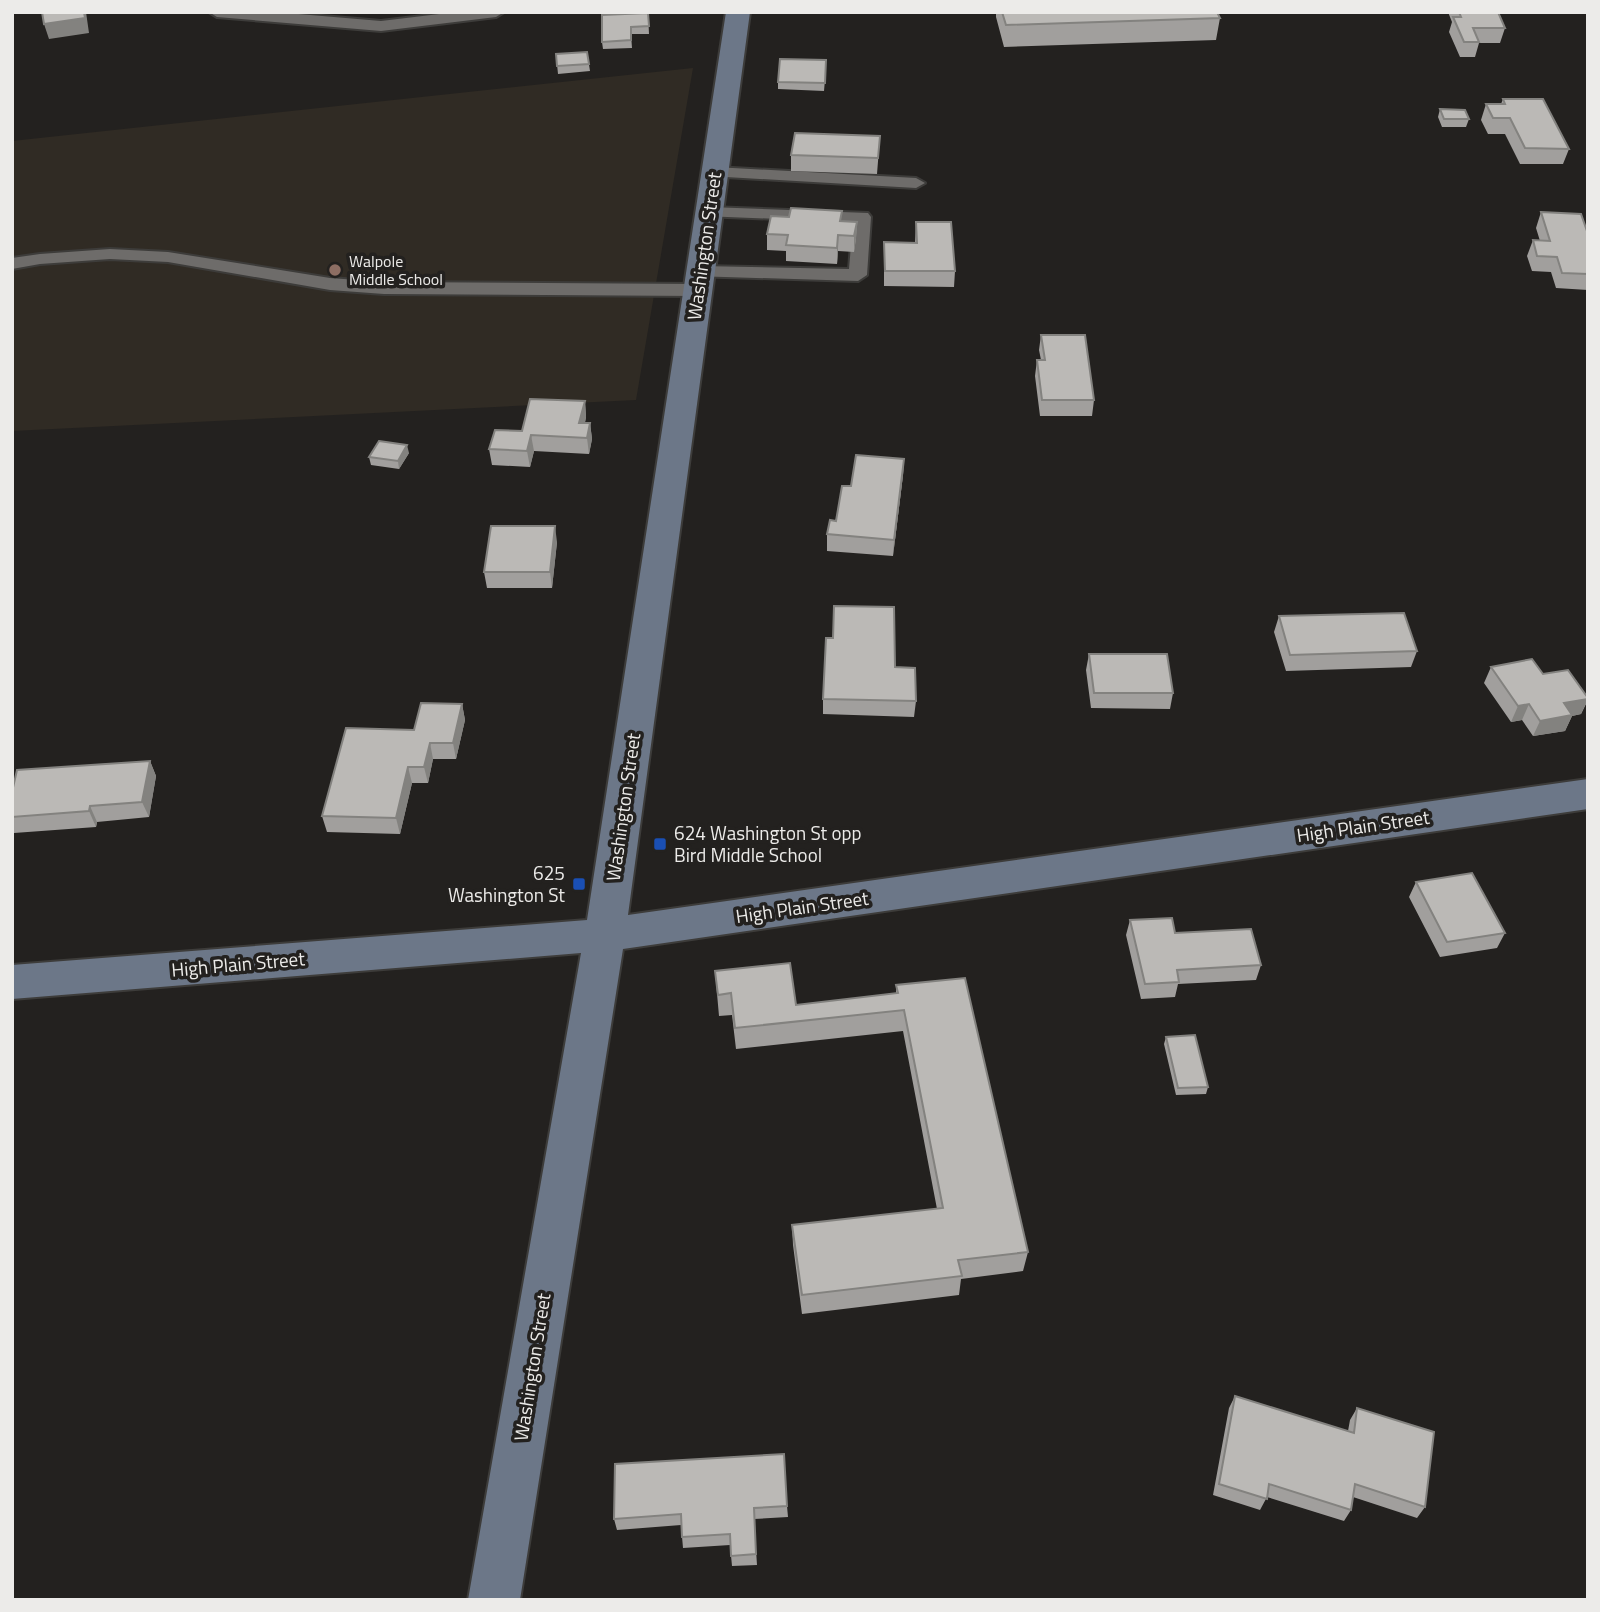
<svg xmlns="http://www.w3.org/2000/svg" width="1600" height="1612" viewBox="0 0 1600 1612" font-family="'Titillium Web',sans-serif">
  <rect width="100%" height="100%" fill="#23211f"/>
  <path fill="#302b24" d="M693,68L636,400L12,431V141Z"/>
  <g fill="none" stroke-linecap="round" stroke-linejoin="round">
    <g stroke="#3d3c3a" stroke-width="4">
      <path id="service" d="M209,12H275L381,21L456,12H504L496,17L381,31L217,17Z
        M715,167L916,178L925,183L916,188L709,176L706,172Z
        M709,207L868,213L871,217L867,275L858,281L693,276L691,272L693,268L700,266L849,269L853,222L703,216L700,212L703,208Z
        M110,249L168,252L330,278L384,282L697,284L706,290L697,296L384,294L330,290L168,262L110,259L40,264L12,269V258L40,254Z"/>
    </g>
    <g stroke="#3d3c3a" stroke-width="4">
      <path id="secondary" d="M726,12H750L628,915L1588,779V809L623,949L520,1600H468L581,953L12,999V965L587,920Z"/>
    </g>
    <use href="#service" fill="#6e6c6a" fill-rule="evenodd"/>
    <use href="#secondary" fill="#6c7788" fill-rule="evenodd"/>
  </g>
  <path fill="#a19f9d" d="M996,12H1217L1220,18L1216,40L1004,47L996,17Z
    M1448,12H1498L1505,28L1500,43H1479L1475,57H1460L1449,32L1452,22Z
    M648,13L649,34H631L632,48L603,49L602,42Z
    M587,52L590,71L558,74L556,54Z
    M826,68L824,91L778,89V82Z
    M1503,99L1569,149L1563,164H1520L1505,134H1488L1481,120L1486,104H1501Z
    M1440,109L1469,119L1466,127H1442L1438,117Z
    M880,136L877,174L791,171V155Z
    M1541,212L1588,234V290L1556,288L1551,272L1532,271L1527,256L1533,240L1540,241L1536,228Z
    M842,221L857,222L856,238L854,252L838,251L837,264L786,261V251L767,250V234Z
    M916,222L955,271L954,287L884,286V242L915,243Z
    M1041,335L1094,400L1092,416H1040L1035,376L1037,360H1041L1039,350Z
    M585,401L586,417L585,423H590L592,439L589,454L534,451L530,467L492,465L489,449L522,431Z
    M409,453L399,469L371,465L369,457Z
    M904,459L903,475L893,556L827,551V534L836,521L851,486Z
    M557,542L552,588H487L484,572Z
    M1279,616L1417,651L1411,667L1286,671L1274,632Z
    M833,638L895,667L916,701L914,717L823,714V699Z
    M1089,654L1173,693L1170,709L1091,708L1086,670Z
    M1491,667L1543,674L1588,698V700L1581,714L1572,716L1565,731L1533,736L1522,720L1511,722L1484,683Z
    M462,704L465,720L456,759H433L428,783H412L400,834L327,832L322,816L414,730Z
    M150,761L156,776L149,817L97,822L96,827L14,833L12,829V792Z
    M1416,882L1505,933L1497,948L1440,957L1409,897Z
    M1130,920L1175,933L1261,965L1256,980L1178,984L1175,997L1141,999L1126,935Z
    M715,971L796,1005L896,993V985L1028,1252L1023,1271L961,1279L959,1295L802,1314L793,1245L792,1225L937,1209L903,1031L736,1049L732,1015L719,1016Z
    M1166,1037L1208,1087L1206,1094L1176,1095L1164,1044Z
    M1235,1396L1348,1431L1350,1420L1357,1408L1425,1507L1417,1518L1353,1497L1351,1510L1344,1521L1267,1497L1260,1510L1213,1495L1229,1408Z
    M615,1464L787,1506L788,1517L754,1519L757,1565L732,1566L730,1545L683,1548L681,1525L617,1530L614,1519Z"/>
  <path fill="#83827f" d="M84,12H86L89,33L49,39L44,24Z
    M857,222L856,238L854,252V236Z
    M838,235V251L837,264V248Z
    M585,401L586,417L581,439L579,423Z
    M590,423L592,439L589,454L587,438Z
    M531,435L534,451L530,467L527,451Z
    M407,445L409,453L399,469L398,461Z
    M904,459L903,475L893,556L894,540Z
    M555,526L557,542L552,588L550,572Z
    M1588,699L1581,714L1572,716L1565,731L1533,736L1540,721L1564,703Z
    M462,704L465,720L456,759L453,743Z
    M1529,704L1522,720L1511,722L1518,706Z
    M430,743L433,759L428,783L424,767Z
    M150,761L156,776L149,817L142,802Z
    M408,767L412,783L400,834L396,818Z
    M90,806L97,822L96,827L89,811Z"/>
  <path fill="#bbb9b6" stroke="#83827f" stroke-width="2" d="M42,12H84L85,18L44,24Z
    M1002,12H1217L1220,18L1006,25Z
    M1459,12H1498L1505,28H1473L1479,42H1464L1453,17H1461Z
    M648,13L649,26L631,27V40L602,42V15Z
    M587,52L589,64L557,66L556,54Z
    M780,59L826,60L825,83L778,82Z
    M1503,99H1543L1569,149L1525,148L1510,118H1493L1486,104H1505Z
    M1440,109L1465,110L1469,119H1444Z
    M795,133L880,136L878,158L791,155Z
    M791,208L842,211L840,221L857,222L854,236L838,235L837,248L786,245L788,235L767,234L771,216L789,217Z
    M1541,212L1581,214L1588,234V274L1562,273L1557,257L1537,256L1533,240L1550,241Z
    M916,222H951L955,271H885L884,242L917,243Z
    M1041,335H1085L1094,400H1042L1037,360H1045Z
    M530,399L585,401L579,423H590L587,438L531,435L527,451L489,449L495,430L522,431Z
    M379,441L407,445L398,461L369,457Z
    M856,455L904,459L894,540L827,534L830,520L836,521L842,486H851Z
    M491,526H555L550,572H484Z
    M834,606L894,607L895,667L915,668L916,701L823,699L826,638H833Z
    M1404,613L1417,651L1290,655L1279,616Z
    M1089,654H1167L1173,693H1094Z
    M1532,659L1543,674L1568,670L1588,698V699L1564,703L1572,715L1540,721L1529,704L1518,706L1491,667Z
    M421,703L462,704L453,743H430L424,767H408L396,818L322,816L346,728L414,730Z
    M150,761L142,802L90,806L89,811L12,817V792L17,770Z
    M1472,873L1505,933L1447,942L1416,882Z
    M1172,918L1175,933L1251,929L1261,965L1177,970L1179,982L1145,984L1130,920Z
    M790,963L796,1005L898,993L896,985L965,978L1028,1252L958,1260L962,1276L802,1295L792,1225L943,1208L904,1010L735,1028L731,993L718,995L715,971Z
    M1195,1035L1208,1087L1178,1088L1166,1037Z
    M1235,1396L1354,1433L1357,1408L1434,1432L1425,1507L1355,1484L1351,1510L1269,1484L1267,1499L1219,1484Z
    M784,1454L787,1506L754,1508L756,1554L731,1556L730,1534L682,1537L681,1514L614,1519L615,1464Z"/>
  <circle fill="#8d6e63" stroke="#23211f" stroke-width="2.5" cx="335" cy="270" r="7"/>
  <g fill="#1a4fb4" stroke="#23211f" stroke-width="2.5">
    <rect x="653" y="837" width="14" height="14" rx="3.5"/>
    <rect x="572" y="877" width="14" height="14" rx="3.5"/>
  </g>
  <g text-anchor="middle" stroke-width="7" stroke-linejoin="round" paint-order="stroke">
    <g font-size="16" fill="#ecebe9" stroke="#23211f" text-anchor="start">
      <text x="349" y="267">Walpole<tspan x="349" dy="18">Middle School</tspan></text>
    </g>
    <g font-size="19" fill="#ecebe9" stroke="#23211f">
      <text transform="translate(704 246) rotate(-82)" y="7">Washington Street</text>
      <text transform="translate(623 807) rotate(-82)" y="7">Washington Street</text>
      <text transform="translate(1363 826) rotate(-8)" y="7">High Plain Street</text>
      <text transform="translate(802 907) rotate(-8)" y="7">High Plain Street</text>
      <text transform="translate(238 964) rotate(-5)" y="7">High Plain Street</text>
      <text transform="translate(532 1367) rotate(-81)" y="7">Washington Street</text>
    </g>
    <g font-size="19" fill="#ecebe9" stroke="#23211f" text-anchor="start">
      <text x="674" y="840">624 Washington St opp<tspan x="674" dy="22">Bird Middle School</tspan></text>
      <text x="565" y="880" text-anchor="end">625<tspan x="565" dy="22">Washington St</tspan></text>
    </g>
  </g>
  <rect width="1600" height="1612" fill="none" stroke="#ecebe9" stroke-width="28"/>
</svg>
